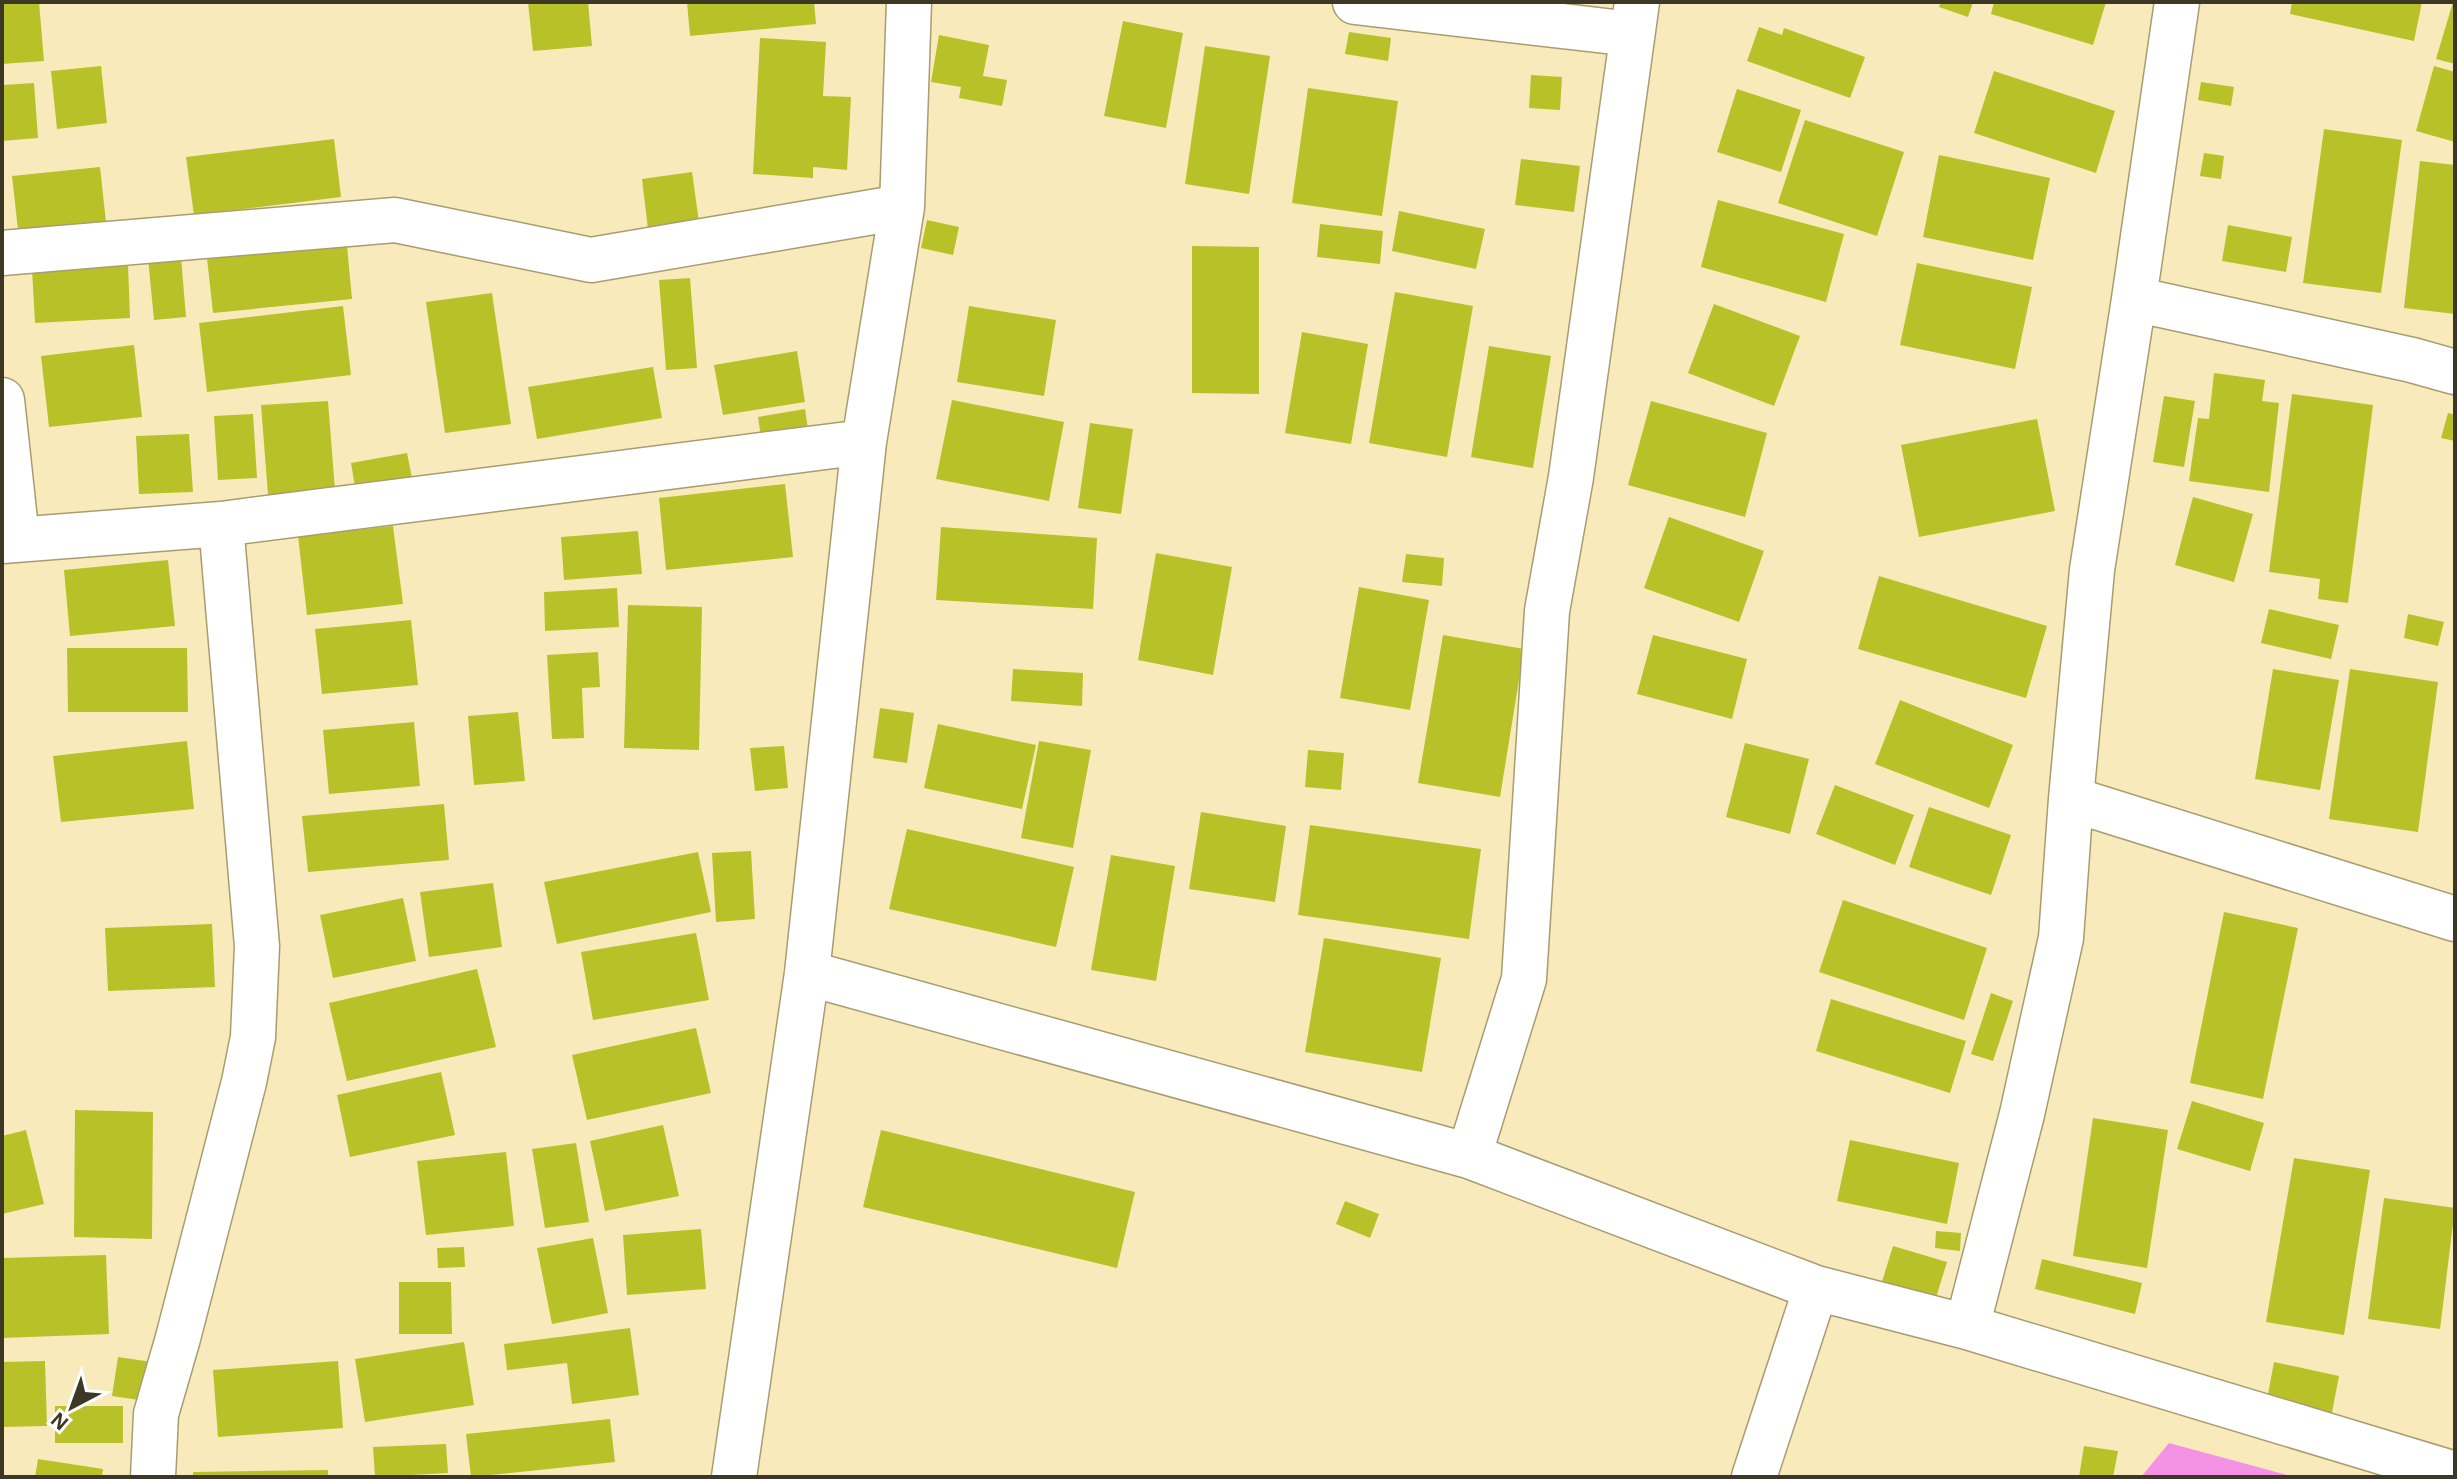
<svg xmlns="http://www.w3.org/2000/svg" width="2457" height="1479" viewBox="0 0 2457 1479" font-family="'Alegreya Sans',sans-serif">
  <rect width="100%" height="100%" fill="#f9eabc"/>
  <path fill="#f493e6" d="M2169,1443L2294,1477H2141Z"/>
  <path fill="#b9c129" d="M2,2H39L44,61L2,64Z
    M528,2H588L592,46L533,51Z
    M687,2H814L816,24L690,36Z
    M1941,2H1973L1968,17L1939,7Z
    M1994,2H2106L2093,45L1991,14Z
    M2292,2H2422L2414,41L2290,14Z
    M2453,2H2455V64L2436,59Z
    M1123,21L1183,33L1166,128L1104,116Z
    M1759,27L1782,35L1784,28L1865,57L1850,98L1747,61Z
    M1349,32L1391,38L1388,61L1345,54Z
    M939,35L989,45L983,76L1007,80L1002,106L959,98L961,87L931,82Z
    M760,38L826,42L823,96L851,97L847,170L813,167V178L753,174Z
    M1205,46L1270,56L1249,194L1185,184Z
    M101,66L107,123L57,129L51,71Z
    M2434,66L2455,72V142L2416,131Z
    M1994,71L2115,111L2096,173L1974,133Z
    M1531,75L1562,77L1560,110L1529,108Z
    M2201,82L2234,87L2231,106L2198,100Z
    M34,83L38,138L2,141V85Z
    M1308,88L1398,101L1382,216L1292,203Z
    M1737,89L1801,110L1781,172L1717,152Z
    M1805,120L1904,152L1877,236L1778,203Z
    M2324,129L2402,140L2381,293L2303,283Z
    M334,139L341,197L194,215L186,157Z
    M2204,153L2224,156L2221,179L2200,176Z
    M1939,155L2050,178L2033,260L1923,237Z
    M1521,159L1580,166L1574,212L1515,205Z
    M2420,161L2455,165V314L2404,308Z
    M100,167L107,231L19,239L12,176Z
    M692,172L699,222L648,229L642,179Z
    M1718,200L1844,234L1826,302L1701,267Z
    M1399,211L1485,229L1476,269L1392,251Z
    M927,220L959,227L953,255L921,248Z
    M1320,224L1383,231L1380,264L1317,257Z
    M2228,225L2292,237L2286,272L2222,261Z
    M346,235L352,299L213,313L206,249Z
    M180,245L186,317L154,320L147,248Z
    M1192,246L1259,247V394L1192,393Z
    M1917,263L2032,287L2015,369L1900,345Z
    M128,264L130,318L35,323L32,269Z
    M690,278L697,368L666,370L659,280Z
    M1395,292L1473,306L1447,457L1369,443Z
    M492,293L511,424L445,433L426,302Z
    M1714,304L1800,336L1774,406L1688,373Z
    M343,306L351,375L207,392L199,323Z
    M969,306L1056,320L1044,396L957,382Z
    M1302,332L1368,344L1351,444L1285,433Z
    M134,345L142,417L49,427L41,356Z
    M1489,346L1551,356L1533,468L1471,457Z
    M797,351L805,402L723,415L714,365Z
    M653,367L662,418L537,439L528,387Z
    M2214,373L2265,380L2262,401L2279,403L2269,492L2189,481L2198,418L2209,419Z
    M2292,394L2373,405L2348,603L2318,599L2320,579L2269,572Z
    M2164,396L2195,401L2184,467L2153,462Z
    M952,400L1064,422L1049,501L936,479Z
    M328,401L335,490L268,495L261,405Z
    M1651,401L1767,433L1745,517L1628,485Z
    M805,409L808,429L761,437L758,417Z
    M2448,413L2455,415V441L2441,438Z
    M253,414L257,478L218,480L214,416Z
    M2037,419L2055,511L1919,537L1901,445Z
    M1090,423L1133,429L1121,514L1078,508Z
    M189,434L193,492L139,494L136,436Z
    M407,453L412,478L355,487L351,463Z
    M785,484L793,557L666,570L659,498Z
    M2193,497L2253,514L2234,582L2175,565Z
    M1669,517L1764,551L1739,622L1644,588Z
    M393,526L403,604L307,615L298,536Z
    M941,527L1097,538L1093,609L936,600Z
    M638,531L642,574L564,580L561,537Z
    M1156,553L1232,567L1213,675L1138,660Z
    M1406,554L1444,558L1442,586L1402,582Z
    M168,560L175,626L70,636L64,570Z
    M1879,576L2047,626L2026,698L1858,649Z
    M1359,587L1429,600L1410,710L1340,698Z
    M617,588L619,627L545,631L544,592Z
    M628,605L702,607L699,750L624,748Z
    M2269,609L2339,625L2331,659L2261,643Z
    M2408,614L2444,622L2438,646L2404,638Z
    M411,620L418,685L322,694L315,629Z
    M1443,635L1524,649L1500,797L1418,783Z
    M1653,635L1747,659L1732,719L1637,694Z
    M67,648H187L188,712H68Z
    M598,652L600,687L582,688L584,738L552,739L547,655Z
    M1013,669L1083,673L1082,706L1011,701Z
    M2273,669L2339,680L2320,790L2255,779Z
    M2350,669L2438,682L2418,832L2329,819Z
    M1900,700L2013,745L1989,808L1875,764Z
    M880,708L914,713L907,763L873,758Z
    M518,712L525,781L474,785L468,716Z
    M414,722L420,786L329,794L323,730Z
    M938,724L1036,745L1022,809L924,788Z
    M187,741L194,809L61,822L53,756Z
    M1039,741L1091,750L1073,848L1021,838Z
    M1745,743L1809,759L1790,834L1726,817Z
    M784,746L788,788L755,791L750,748Z
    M1308,750L1344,753L1341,790L1305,787Z
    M1835,785L1914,815L1895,865L1816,834Z
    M444,804L449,860L308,872L302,816Z
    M1929,807L2011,835L1991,895L1909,867Z
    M1201,812L1286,826L1275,902L1189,889Z
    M1310,825L1481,849L1469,939L1298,915Z
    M907,829L1074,867L1056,947L889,909Z
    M751,851L755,919L716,922L712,853Z
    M698,852L711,912L557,944L544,882Z
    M1111,855L1175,866L1156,981L1091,970Z
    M493,883L502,947L429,957L420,892Z
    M403,898L416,961L333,978L320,915Z
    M1843,900L1987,948L1964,1020L1819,972Z
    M2224,912L2298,928L2263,1099L2190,1083Z
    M212,924L215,987L108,991L105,928Z
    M696,933L709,1000L593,1020L581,952Z
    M1324,938L1441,958L1422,1072L1305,1052Z
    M477,969L496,1047L347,1081L329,1003Z
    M1991,993L2013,1001L1993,1061L1971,1054Z
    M1831,999L1966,1041L1950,1093L1816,1051Z
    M696,1028L711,1093L587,1120L572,1055Z
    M441,1072L455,1135L350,1157L337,1095Z
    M2192,1101L2264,1123L2250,1171L2177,1149Z
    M75,1110L153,1112L152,1239L74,1237Z
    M2093,1118L2168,1130L2147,1268L2073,1256Z
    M663,1125L679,1196L605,1211L590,1141Z
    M26,1130L44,1204L2,1214V1136Z
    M881,1130L1135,1192L1117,1268L863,1207Z
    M1850,1140L1959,1163L1947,1224L1837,1201Z
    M576,1143L589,1222L545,1228L532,1149Z
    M506,1152L514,1226L426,1235L417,1161Z
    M2294,1158L2370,1170L2344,1335L2266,1322Z
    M2384,1198L2455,1208L2440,1329L2368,1319Z
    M1345,1201L1379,1214L1370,1238L1336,1224Z
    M701,1229L706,1289L627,1295L623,1235Z
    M1936,1231L1961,1233L1960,1251L1935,1248Z
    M593,1238L608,1313L552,1324L537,1248Z
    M1893,1246L1947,1262L1935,1301L1881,1285Z
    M464,1247L465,1267L438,1268L437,1248Z
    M106,1255L109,1334L2,1338V1258Z
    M2042,1259L2142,1283L2135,1314L2035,1289Z
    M399,1282H451L452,1334H399Z
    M630,1328L639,1395L572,1404L567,1363L507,1370L504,1344Z
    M464,1342L474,1405L365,1422L355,1359Z
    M118,1357L152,1362L146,1401L112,1396Z
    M45,1361L47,1426L2,1427V1362Z
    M338,1361L343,1428L218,1437L213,1370Z
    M2274,1362L2339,1376L2330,1423L2265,1410Z
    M55,1406H123V1443H55Z
    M610,1419L615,1462L471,1477L466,1434Z
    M446,1444L448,1473L375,1477L373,1447Z
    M2084,1446L2118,1451L2113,1477H2079Z
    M38,1459L103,1469L102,1477H35Z
    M328,1470V1477H193V1472Z"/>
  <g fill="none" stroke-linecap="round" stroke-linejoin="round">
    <g stroke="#a99c70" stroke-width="47">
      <path id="minor" d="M1355,2L1632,34
        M2,253L395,220L591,260L902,207
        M2134,299L2412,360L2455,372
        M2,400L17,539
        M2,541L221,524L864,442
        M2071,799L2455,919
        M807,973L1469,1156L1816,1288L1967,1327L2455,1474
        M1469,1156L1524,979L1547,611L1571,477L1637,2
        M1967,1327L2022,1114L2061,938L2071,799L2092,570L2134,299L2177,2
        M153,1477L156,1414L178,1338L244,1082L253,1037L257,946L221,524
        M734,1477L807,973L864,442L902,207L909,2
        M1754,1477L1816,1288"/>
    </g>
    <use href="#minor" stroke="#fff" stroke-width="44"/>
  </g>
  <rect width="2457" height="1479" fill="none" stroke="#3d3825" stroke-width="8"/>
  <g transform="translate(72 1407) rotate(221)" stroke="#ffffff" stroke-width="6" paint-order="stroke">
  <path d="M0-6L14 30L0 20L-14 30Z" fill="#3d3825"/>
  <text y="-12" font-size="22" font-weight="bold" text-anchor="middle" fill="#3d3825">N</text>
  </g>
</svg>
